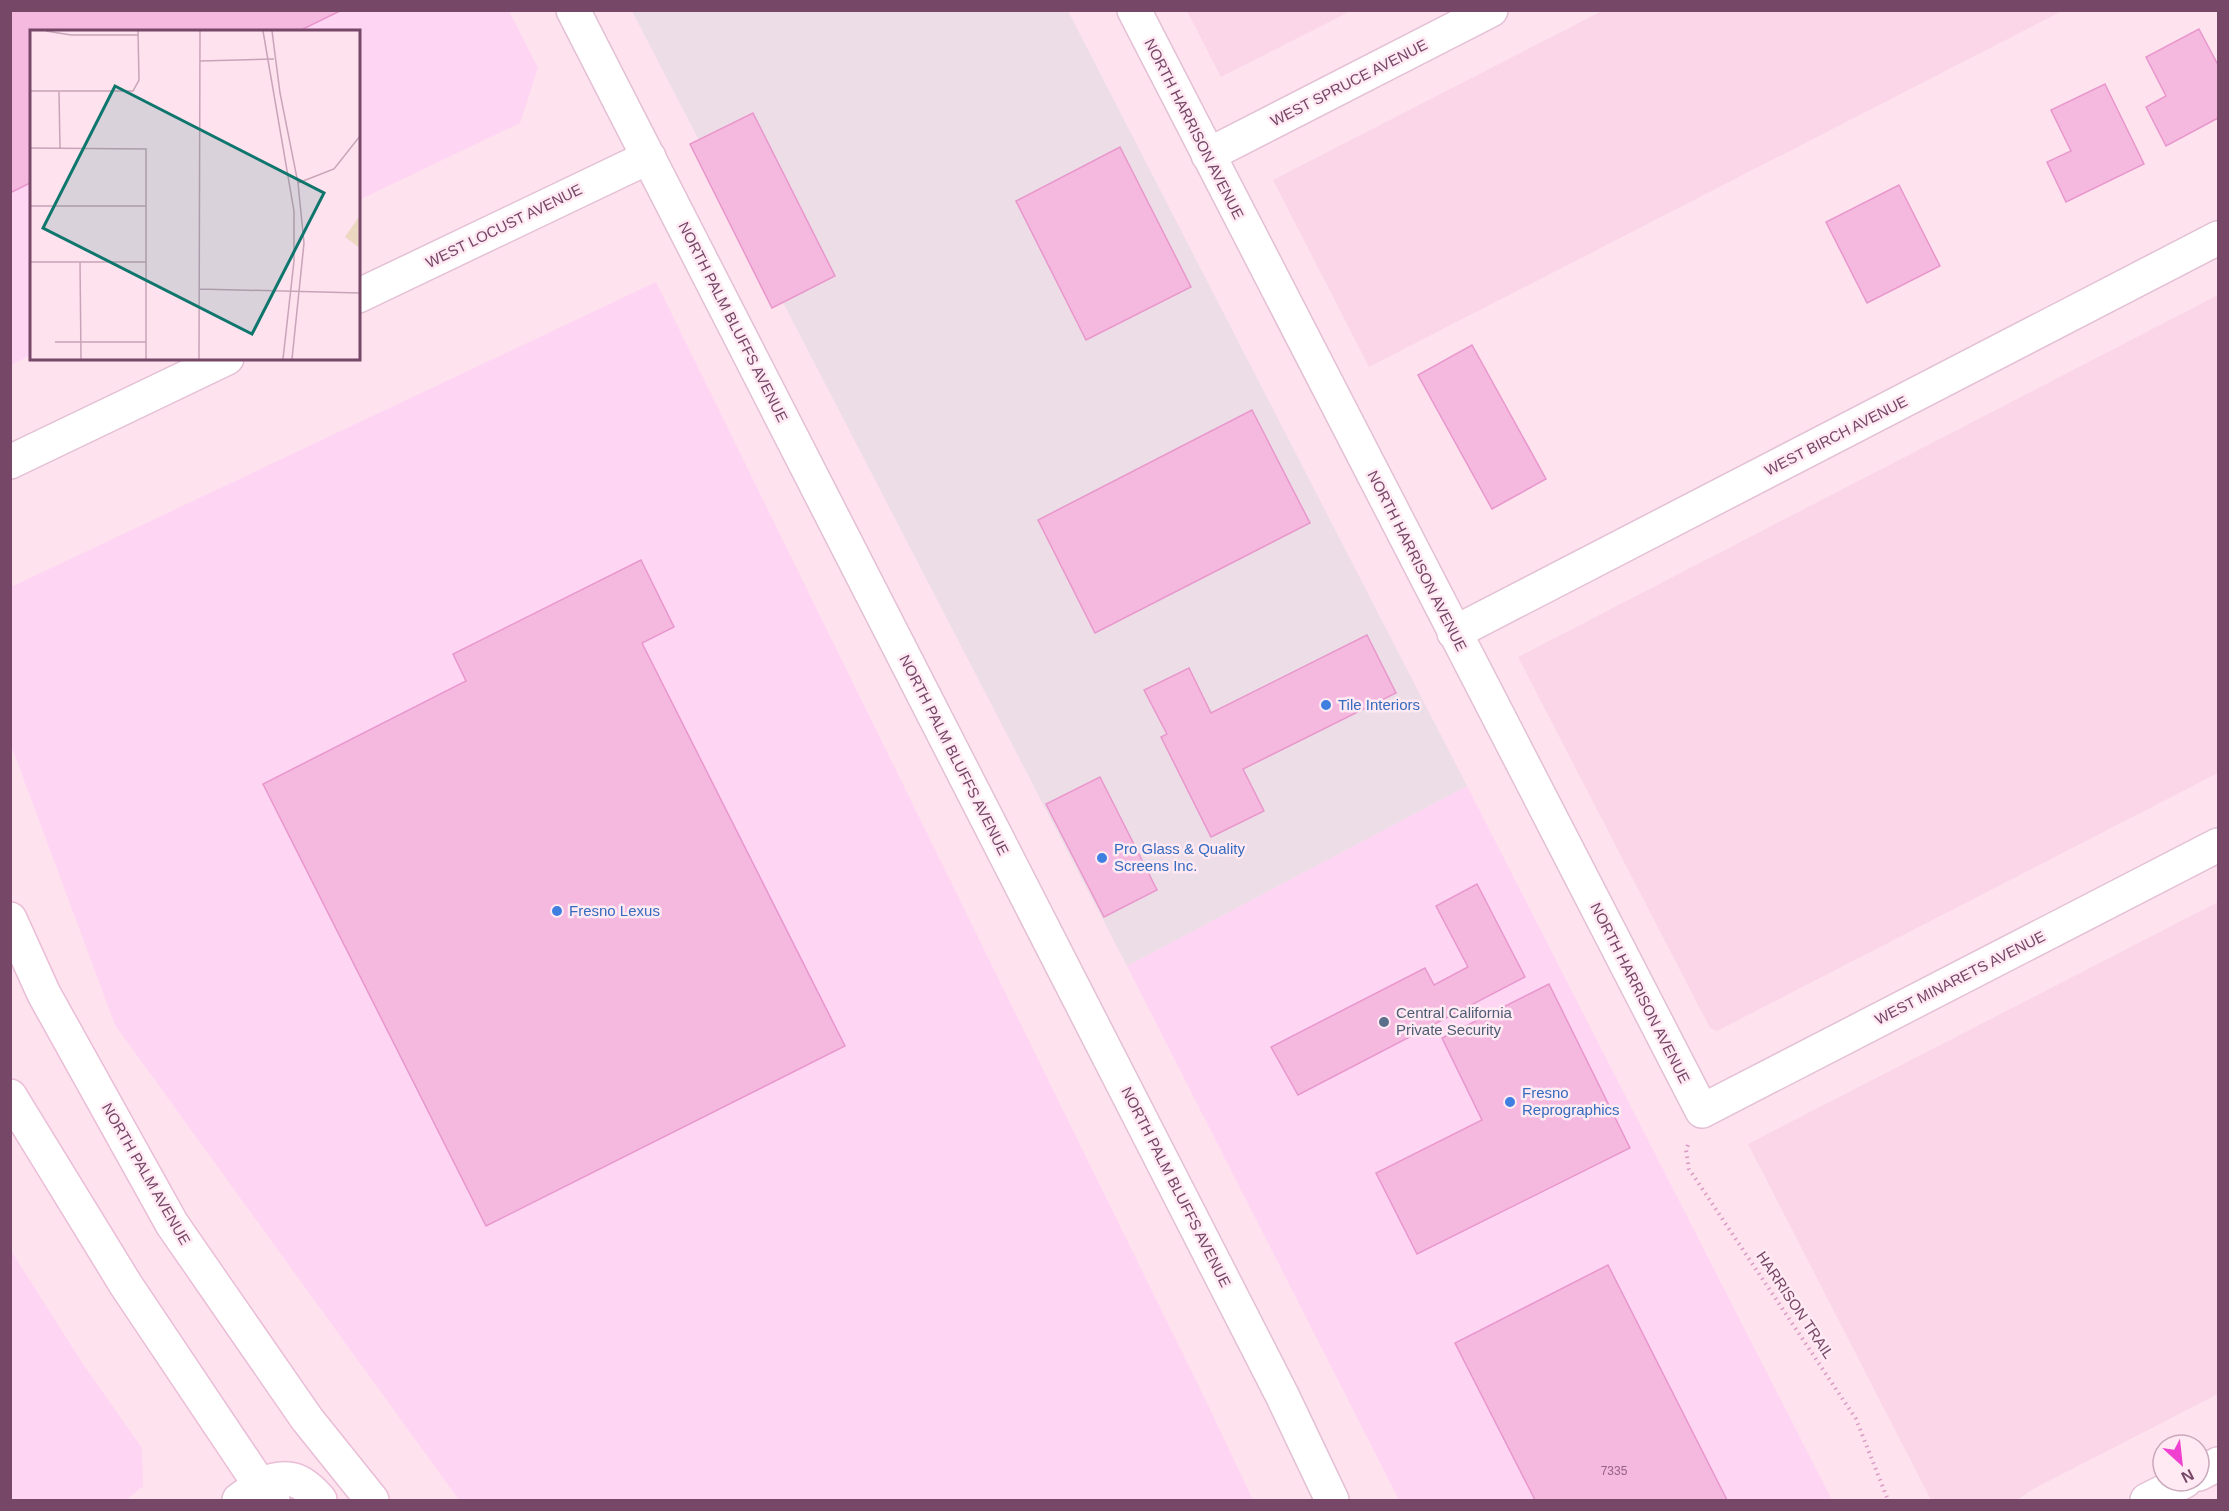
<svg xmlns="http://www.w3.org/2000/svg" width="2229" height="1511" viewBox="0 0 2229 1511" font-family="Helvetica,sans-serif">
  <rect width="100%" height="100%" fill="#fee2ee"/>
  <path fill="#fbd6e8" d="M1187,11H1351L1221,77Z
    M1602,11V10L2062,11L1369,367L1273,180Z
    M2218,295V773L1717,1031L1710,1028L1518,657Z
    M2218,902V1394L2033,1489L2017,1500H1931L1748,1144Z"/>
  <path fill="#ffd5f4" d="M11,11H509L538,68L520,123L359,200L358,32H32L31,355L11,365Z
    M656,282L1209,1407L1253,1500H459L115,1025L11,745V587Z
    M1467,786L1832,1500H1399L1127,966Z
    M10,1249L83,1364L142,1448L143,1486L126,1500H11Z"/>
  <path fill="#ecdde6" d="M632,11H1068L1467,786L1127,966Z"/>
  <path fill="#f5b8df" stroke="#e897cd" stroke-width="1.5" d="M10,10H342L297,32H32V182L10,193Z
    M2199,29L2218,65V118L2166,146L2146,107L2166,96L2146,57Z
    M2105,84L2144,164L2066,202L2047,162L2071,151L2051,110Z
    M753,113L835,276L772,308L690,144Z
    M1120,147L1191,287L1086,340L1016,201Z
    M1899,185L1940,266L1867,303L1826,222Z
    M1472,345L1546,479L1492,509L1418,375Z
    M1252,410L1310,523L1095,633L1038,520Z
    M641,560L674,627L642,643L845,1046L486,1226L263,784L466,681L453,654Z
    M1367,635L1396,693L1243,769L1264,811L1211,837L1161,737L1167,734L1144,690L1189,668L1211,713Z
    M1100,777L1157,890L1104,917L1046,804Z
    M1477,884L1525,977L1298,1095L1271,1047L1425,968L1434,985L1468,967L1436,906Z
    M1549,984L1630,1148L1417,1254L1376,1173L1482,1120L1442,1038Z
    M1608,1265L1727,1500H1535L1455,1343Z"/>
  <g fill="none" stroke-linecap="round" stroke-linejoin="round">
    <g stroke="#e4c0d5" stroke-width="36">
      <path id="street" d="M573,10L1282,1395L1332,1500
        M1134,10L1702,1111L2218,845
        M1208,155L1491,10
        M358,296L649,157
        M10,462L227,358
        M1454,633L2218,238
        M2199,1474L2218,1464
        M239,1500L260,1485
        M2147,1500L2185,1481"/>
    </g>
    <g stroke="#eabdd7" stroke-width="36">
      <path id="secondary" d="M10,919L44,994L172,1224L307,1419L372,1500
        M10,1096L126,1285L260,1485L273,1500
        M260,1485C287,1473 301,1478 320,1500"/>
    </g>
    <path stroke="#d99bc4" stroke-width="4" stroke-dasharray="1.5 4.5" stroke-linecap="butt" d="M1688,1145L1686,1150L1689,1169L1856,1419L1888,1500"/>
    <use href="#street" stroke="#fff" stroke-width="33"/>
    <use href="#secondary" stroke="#fff" stroke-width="33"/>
  </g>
  <g fill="#3f7fe0" stroke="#ffe9f3" stroke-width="2">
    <circle cx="1326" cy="705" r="6"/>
    <circle cx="1102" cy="858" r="6"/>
    <circle cx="557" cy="911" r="6"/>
    <circle cx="1510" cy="1102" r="6"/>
  </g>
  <circle fill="#5c6f8a" stroke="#ffe9f3" stroke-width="2" cx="1384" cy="1022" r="6"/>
  <g text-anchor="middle" stroke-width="5" stroke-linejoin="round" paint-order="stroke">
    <g font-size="12" fill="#966386">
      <text x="1614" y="1475">7335</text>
    </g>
    <g font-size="15" fill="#774768" stroke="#ffe9f3">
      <text transform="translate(1349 83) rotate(-27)" y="5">WEST SPRUCE AVENUE</text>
      <text transform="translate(1194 129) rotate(63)" y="5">NORTH HARRISON AVENUE</text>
      <text transform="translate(504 226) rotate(-26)" y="5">WEST LOCUST AVENUE</text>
      <text transform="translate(733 322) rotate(63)" y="5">NORTH PALM BLUFFS AVENUE</text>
      <text transform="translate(1836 436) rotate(-27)" y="5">WEST BIRCH AVENUE</text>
      <text transform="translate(1417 561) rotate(63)" y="5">NORTH HARRISON AVENUE</text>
      <text transform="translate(954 755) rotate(63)" y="5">NORTH PALM BLUFFS AVENUE</text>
      <text transform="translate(1960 978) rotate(-27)" y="5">WEST MINARETS AVENUE</text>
      <text transform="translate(1640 993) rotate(63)" y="5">NORTH HARRISON AVENUE</text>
      <text transform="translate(146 1174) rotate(60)" y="5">NORTH PALM AVENUE</text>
      <text transform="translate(1176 1187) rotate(63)" y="5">NORTH PALM BLUFFS AVENUE</text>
      <text transform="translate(1795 1305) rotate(56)" y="5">HARRISON TRAIL</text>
    </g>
    <g font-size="15" fill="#366cbe" stroke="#ffe9f3" text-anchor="start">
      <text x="1338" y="710">Tile Interiors</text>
      <text x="1114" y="854">Pro Glass &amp; Quality<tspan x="1114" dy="17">Screens Inc.</tspan></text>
      <text x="569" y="916">Fresno Lexus</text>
      <text x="1522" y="1098">Fresno<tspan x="1522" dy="17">Reprographics</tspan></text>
    </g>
    <g font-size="15" fill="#4e5e75" stroke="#ffe9f3" text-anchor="start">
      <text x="1396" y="1018">Central California<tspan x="1396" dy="17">Private Security</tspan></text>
    </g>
  </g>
  <g transform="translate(30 30)">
    <rect width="330" height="330" fill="#fee2ee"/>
    <path d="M330,185V218L315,207Z" fill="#ecd8c0"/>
    <path fill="none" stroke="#c8a4b8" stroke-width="1.5" d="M16,1L41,5H108M233,1L264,181V231L253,329M242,1L250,63L268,153L274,213L262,329M170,31L244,29M0,61H103L109,50L108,1M29,62L30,119M0,118L116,119V329M268,153L304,139L330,106M0,176H116M0,232H116M50,232L51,329M169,259L330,263M25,312H116M169,329L170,1"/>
    <path fill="#0f766e" fill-opacity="0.15" stroke="#0f766e" stroke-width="3" d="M85,56L294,163L222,304L13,198Z"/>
    <rect width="330" height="330" fill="none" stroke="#774768" stroke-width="3"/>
  </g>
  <rect width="2229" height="1511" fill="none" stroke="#774768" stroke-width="24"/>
  <g transform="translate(2181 1463) rotate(153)"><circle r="28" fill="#ffe9f3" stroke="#c9a8bb" stroke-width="1.5"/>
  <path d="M0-4.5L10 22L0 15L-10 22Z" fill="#ef40d0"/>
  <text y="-9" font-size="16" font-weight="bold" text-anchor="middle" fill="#774768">N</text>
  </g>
</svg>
